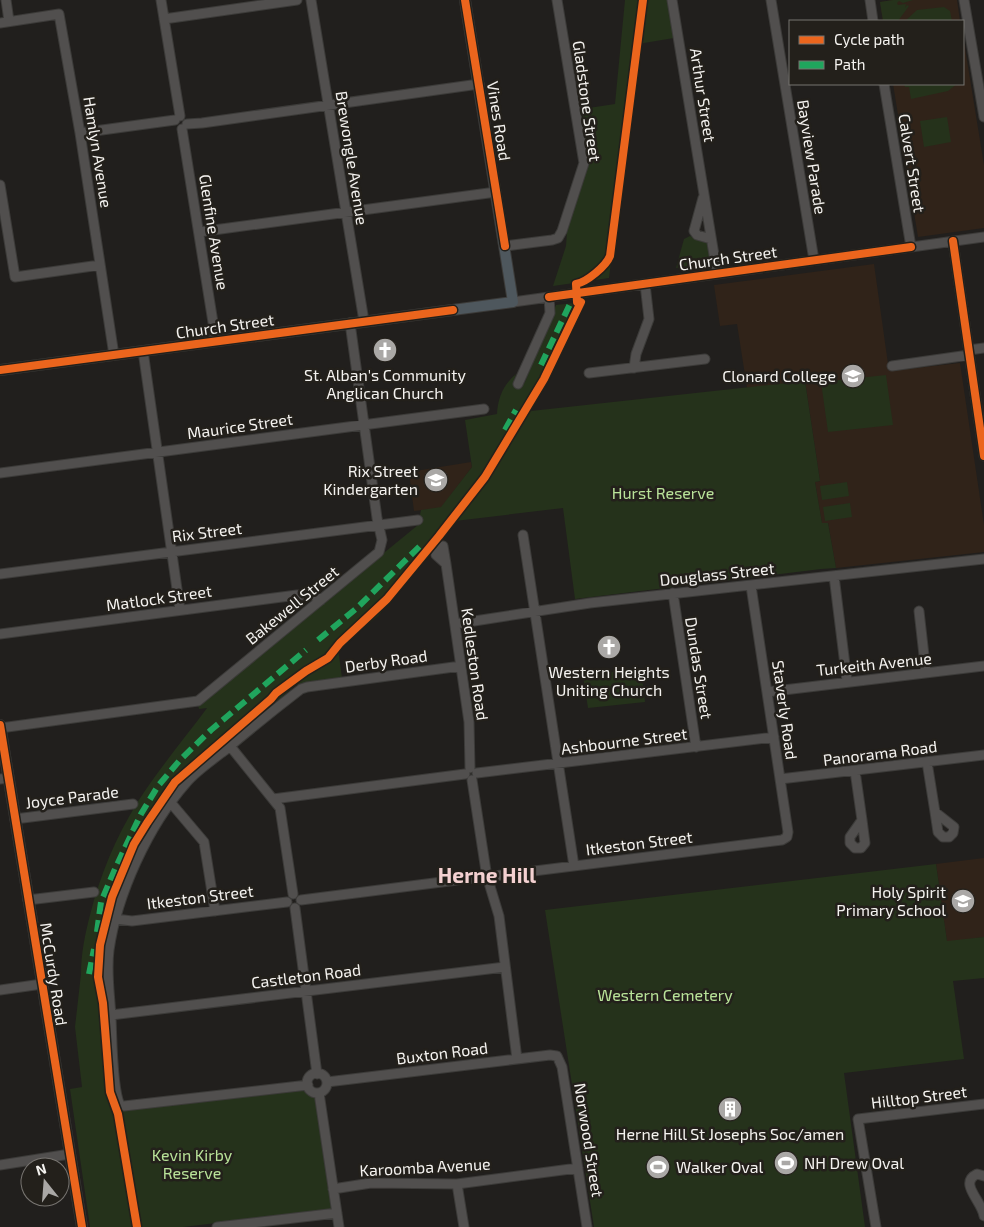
<svg xmlns="http://www.w3.org/2000/svg" width="984" height="1227" viewBox="0 0 984 1227" font-family="'Exo 2',sans-serif">
  <rect width="100%" height="100%" fill="#211f1d"/>
  <path fill="#302319" d="M893,0H957L960,21H883L880,2Z
    M963,36L984,165V228L918,237L893,84H963Z
    M874,264L889,371L960,363L984,525V552L836,568L828,523L822,524L815,482L820,481L805,381L747,388L737,324L720,326L714,285Z
    M471,462L472,467L441,508L414,511L409,472Z
    M984,858V937L947,942L936,864Z"/>
  <path fill="#25321b" d="M625,0H668L674,38L638,44L609,278L553,286L566,246L567,232L587,159L582,109L615,104Z
    M893,0H913L903,3L899,1L897,3L898,5L906,4L905,8L907,5L909,6L898,21H883L880,2Z
    M944,7L950,11L952,21H905L917,10Z
    M904,84H957L948,91L911,99L909,87H905Z
    M947,117L951,142L924,147L920,121Z
    M690,236L704,241L708,244L711,264L676,268L684,239Z
    M583,302L559,357L531,411L805,381L820,481L815,482L822,523H828L836,568L821,569L575,599L563,508L455,521L378,616L338,648L342,678L296,685L184,779L155,822L105,949L103,973L110,1073L115,1103L120,1110L305,1089L316,1097L333,1209L183,1227H90L70,1089L82,1087L75,1027L81,974C81,954 85,934 90,915C100,875 116,837 137,803C158,770 184,739 207,708L199,709L198,705L418,525L421,510L441,507L472,467L465,420L497,414C498,398 503,385 516,374L514,381V385L521,387L525,382L556,305Z
    M886,375L893,425L828,432L821,382Z
    M847,482L849,496L822,500L820,486Z
    M850,503L852,517L825,521L823,507Z
    M641,668L645,702L588,708L583,676Z
    M936,864L947,941L984,937V978L953,981L964,1059L844,1073L865,1227H594L545,910Z"/>
  <g fill="none" stroke-linecap="round" stroke-linejoin="round">
    <g stroke="#3c3b39" stroke-width="11">
      <path id="minor" d="M6,0L9,21
        M161,0L180,116
        M311,0L364,321
        M672,0L717,273
        M771,0L814,260
        M870,0L873,21
        M964,0L984,117
        M164,19L297,0
        M0,23L59,14L80,133L114,355
        M884,84L911,247
        M187,124L202,123L479,84
        M182,129L216,341
        M80,133L175,120
        M0,185L15,277L100,265
        M703,198L694,231L697,235L711,239
        M199,232L496,192
        M953,241L984,456
        M505,246L552,240L558,238L562,231L584,163L557,0
        M513,302L984,237
        M969,350L984,348
        M143,351L180,610
        M892,366L969,355
        M634,368L636,354L649,319L645,284
        M589,373L705,359
        M518,384L550,313L549,297
        M0,473L484,409
        M523,535L574,866
        M446,564L443,546L436,555L446,564L469,722L470,768
        M0,574L418,520
        M834,576L847,681
        M673,593L696,747
        M919,611L926,673
        M455,624L590,603L984,559
        M0,634L297,595H312L321,600
        M767,692L984,666
        M0,728L198,701L379,552L382,540L377,518L350,323
        M230,746L280,808L293,894
        M927,762L935,812
        M855,771L862,820
        M477,773L774,737
        M0,779L8,778
        M780,779L984,755
        M472,780L486,871
        M273,799L465,774
        M171,803L204,842L215,911
        M935,812L954,827L953,833L949,837H943L938,832Z
        M15,819L133,804
        M862,820L865,843L861,848H855L850,843V837Z
        M494,876L782,840L787,837L788,832L751,586
        M489,883L499,916L517,1059
        M28,900L94,892
        M301,900L481,877
        M295,908L317,1074
        M116,919L132,921L287,902
        M0,990L42,984
        M111,1015L505,967
        M307 1083a10 10 0 1 1 20 0a10 10 0 1 1-20 0Z
        M327,1082L550,1055L557,1056L562,1067L587,1227
        M308,1085L124,1106L120,1105C112,1090 112,1037 111,1018C110,995 106,973 109,950C117,894 148,826 186,783C196,771 211,761 224,751C249,730 275,709 301,689L307,687L461,666
        M319,1093L339,1227
        M0,1165L70,1154
        M984,1176L977,1174C958,1183 982,1201 984,1216
        M457,1184L464,1227
        M333,1189L371,1183L457,1184L578,1168
        M217,1227L337,1213
        M876,1227L858,1119L984,1104"/>
    </g>
    <g stroke="#3c3b39" stroke-width="12">
      <path id="major" d="M0,370L513,302L465,0
        M0,725L82,1227"/>
    </g>
    <use href="#minor" stroke="#514f4e" stroke-width="9"/>
    <use href="#major" stroke="#4e575d" stroke-width="10"/>
    <path stroke="#20a55d" stroke-width="6" stroke-dasharray="12 6" stroke-linecap="butt" d="M541,365L570,304
      M505,430L516,410
      M318,640L357,608L420,546
      M97,932L101,902L115,869L141,814L158,786L180,760L211,730L306,650
      M89,974L94,949"/>
    <g stroke="#23201b" stroke-width="11">
      <path id="cycleway" d="M465,0L505,246
        M953,241L984,456
        M549,297L911,247
        M0,370L453,310
        M0,725L82,1227
        M137,1227L118,1114L110,1092L103,1003L98,977L100,945L112,897L134,844L147,823L175,782L271,699L276,693L306,671L328,658L340,643L387,599L439,536L485,477L544,379L581,302H577L576,284C587,282 606,266 610,256L643,0"/>
    </g>
    <use href="#cycleway" stroke="#eb651d" stroke-width="8"/>
  </g>
  <defs>
    <g id="church-disc" transform="scale(1.25)"><circle r="9.5" fill="#aaa8a6" stroke="#23201b"/><path d="M-1.2-6h2.4v3.5h3.3v2.4h-3.3V6h-2.4V-.1h-3.3v-2.4h3.3Z" fill="#fff"/></g>
    <g id="school-disc" transform="scale(1.25)"><circle r="9.5" fill="#aaa8a6" stroke="#23201b"/><path d="M0-5L7-2L0 1L-7-2ZM-4 1L0 2.5L4 1V4Q0 6-4 4Z" fill="#fff"/></g>
    <g id="building-disc" transform="scale(1.25)"><circle r="9.5" fill="#aaa8a6" stroke="#23201b"/><path d="M-4-6H4V6H1V3H-1V6H-4ZM-2.5-4.3h1.7v1.8h-1.7ZM.8-4.3h1.7v1.8H.8ZM-2.5-1h1.7V.8h-1.7ZM.8-1h1.7V.8H.8Z" fill="#fff"/></g>
    <g id="stadium-disc" transform="scale(1.25)"><circle r="9.5" fill="#aaa8a6" stroke="#23201b"/><path d="M0-5a6.5 5 0 1 0 0 10a6.5 5 0 1 0 0-10ZM-3.5-1.8h7v3.6h-7Z" fill="#fff"/></g>
  </defs>
  <g fill-rule="evenodd">
    <use href="#church-disc" x="385" y="350"/>
    <use href="#school-disc" x="853" y="376"/>
    <use href="#school-disc" x="436" y="480"/>
    <use href="#church-disc" x="609" y="647"/>
    <use href="#school-disc" x="963" y="901"/>
    <use href="#building-disc" x="730" y="1109"/>
    <use href="#stadium-disc" x="786" y="1163"/>
    <use href="#stadium-disc" x="658" y="1167"/>
  </g>
  <g text-anchor="middle" stroke-width="5" stroke-linejoin="round" paint-order="stroke">
    <g font-size="16" fill="#f4f2ef" stroke="#23201b">
      <text transform="translate(703 95) rotate(81)" y="6">Arthur Street</text>
      <text transform="translate(587 101) rotate(82)" y="6">Gladstone Street</text>
      <text transform="translate(499 121) rotate(81)" y="6">Vines Road</text>
      <text transform="translate(98 152) rotate(81)" y="6">Hamlyn Avenue</text>
      <text transform="translate(812 157) rotate(81)" y="6">Bayview Parade</text>
      <text transform="translate(352 158) rotate(81)" y="6">Brewongle Avenue</text>
      <text transform="translate(912 163) rotate(81)" y="6">Calvert Street</text>
      <text transform="translate(214 232) rotate(81)" y="6">Glenfine Avenue</text>
      <text transform="translate(728 258) rotate(-8)" y="6">Church Street</text>
      <text transform="translate(225 326) rotate(-8)" y="6">Church Street</text>
      <text transform="translate(240 426) rotate(-8)" y="6">Maurice Street</text>
      <text transform="translate(207 532) rotate(-7)" y="6">Rix Street</text>
      <text transform="translate(717 574) rotate(-6)" y="6">Douglass Street</text>
      <text transform="translate(159 598) rotate(-8)" y="6">Matlock Street</text>
      <text transform="translate(292 605) rotate(-39)" y="6">Bakewell Street</text>
      <text transform="translate(386 661) rotate(-8)" y="6">Derby Road</text>
      <text transform="translate(475 664) rotate(82)" y="6">Kedleston Road</text>
      <text transform="translate(874 664) rotate(-6)" y="6">Turkeith Avenue</text>
      <text transform="translate(699 668) rotate(81)" y="6">Dundas Street</text>
      <text transform="translate(785 710) rotate(82)" y="6">Staverly Road</text>
      <text transform="translate(624 741) rotate(-7)" y="6">Ashbourne Street</text>
      <text transform="translate(880 753) rotate(-7)" y="6">Panorama Road</text>
      <text transform="translate(72 797) rotate(-7)" y="6">Joyce Parade</text>
      <text transform="translate(639 843) rotate(-7)" y="6">Itkeston Street</text>
      <text transform="translate(200 897) rotate(-7)" y="6">Itkeston Street</text>
      <text transform="translate(54 974) rotate(81)" y="6">McCurdy Road</text>
      <text transform="translate(306 976) rotate(-7)" y="6">Castleton Road</text>
      <text transform="translate(442 1053) rotate(-7)" y="6">Buxton Road</text>
      <text transform="translate(919 1097) rotate(-7)" y="6">Hilltop Street</text>
      <text transform="translate(589 1140) rotate(81)" y="6">Norwood Street</text>
      <text transform="translate(425 1167) rotate(-3)" y="6">Karoomba Avenue</text>
    </g>
    <g font-size="16" fill="#f4f2ef" stroke="#23201b">
      <text x="385" y="381">St. Alban's Community<tspan x="385" dy="18">Anglican Church</tspan></text>
      <text x="836" y="382" text-anchor="end">Clonard College</text>
      <text x="418" y="477" text-anchor="end">Rix Street<tspan x="418" dy="18">Kindergarten</tspan></text>
      <text x="609" y="678">Western Heights<tspan x="609" dy="18">Uniting Church</tspan></text>
      <text x="946" y="898" text-anchor="end">Holy Spirit<tspan x="946" dy="18">Primary School</tspan></text>
      <text x="730" y="1140">Herne Hill St Josephs Soc/amen</text>
      <text x="804" y="1169" text-anchor="start">NH Drew Oval</text>
      <text x="676" y="1173" text-anchor="start">Walker Oval</text>
    </g>
    <g font-size="16" fill="#b9e399" stroke="#23201b">
      <text x="663" y="499">Hurst Reserve</text>
      <text x="665" y="1001">Western Cemetery</text>
      <text x="192" y="1161">Kevin Kirby<tspan x="192" dy="18">Reserve</tspan></text>
    </g>
    <g font-size="21" font-weight="bold" fill="#f4d1d1" stroke="#23201b">
      <text x="487" y="883">Herne Hill</text>
    </g>
  </g>
  <rect x="789" y="20" width="175" height="65" fill="#23201b" stroke="#777470"/>
  <rect x="799" y="36" width="25" height="8" fill="#eb651d" stroke="#777470"/>
  <text x="834" y="45" font-size="15" fill="#f4f2ef">Cycle path</text>
  <rect x="799" y="61" width="25" height="8" fill="#20a55d" stroke="#777470"/>
  <text x="834" y="70" font-size="15" fill="#f4f2ef">Path</text>
  <g transform="translate(45 1182) rotate(343)"><circle r="24" fill="#23201b" stroke="#777470"/>
  <path d="M0-4L9 19L0 12L-9 19Z" fill="#aaa8a6"/>
  <text y="-8" font-size="14" font-weight="bold" text-anchor="middle" fill="#f4f2ef">N</text>
  </g>
</svg>
